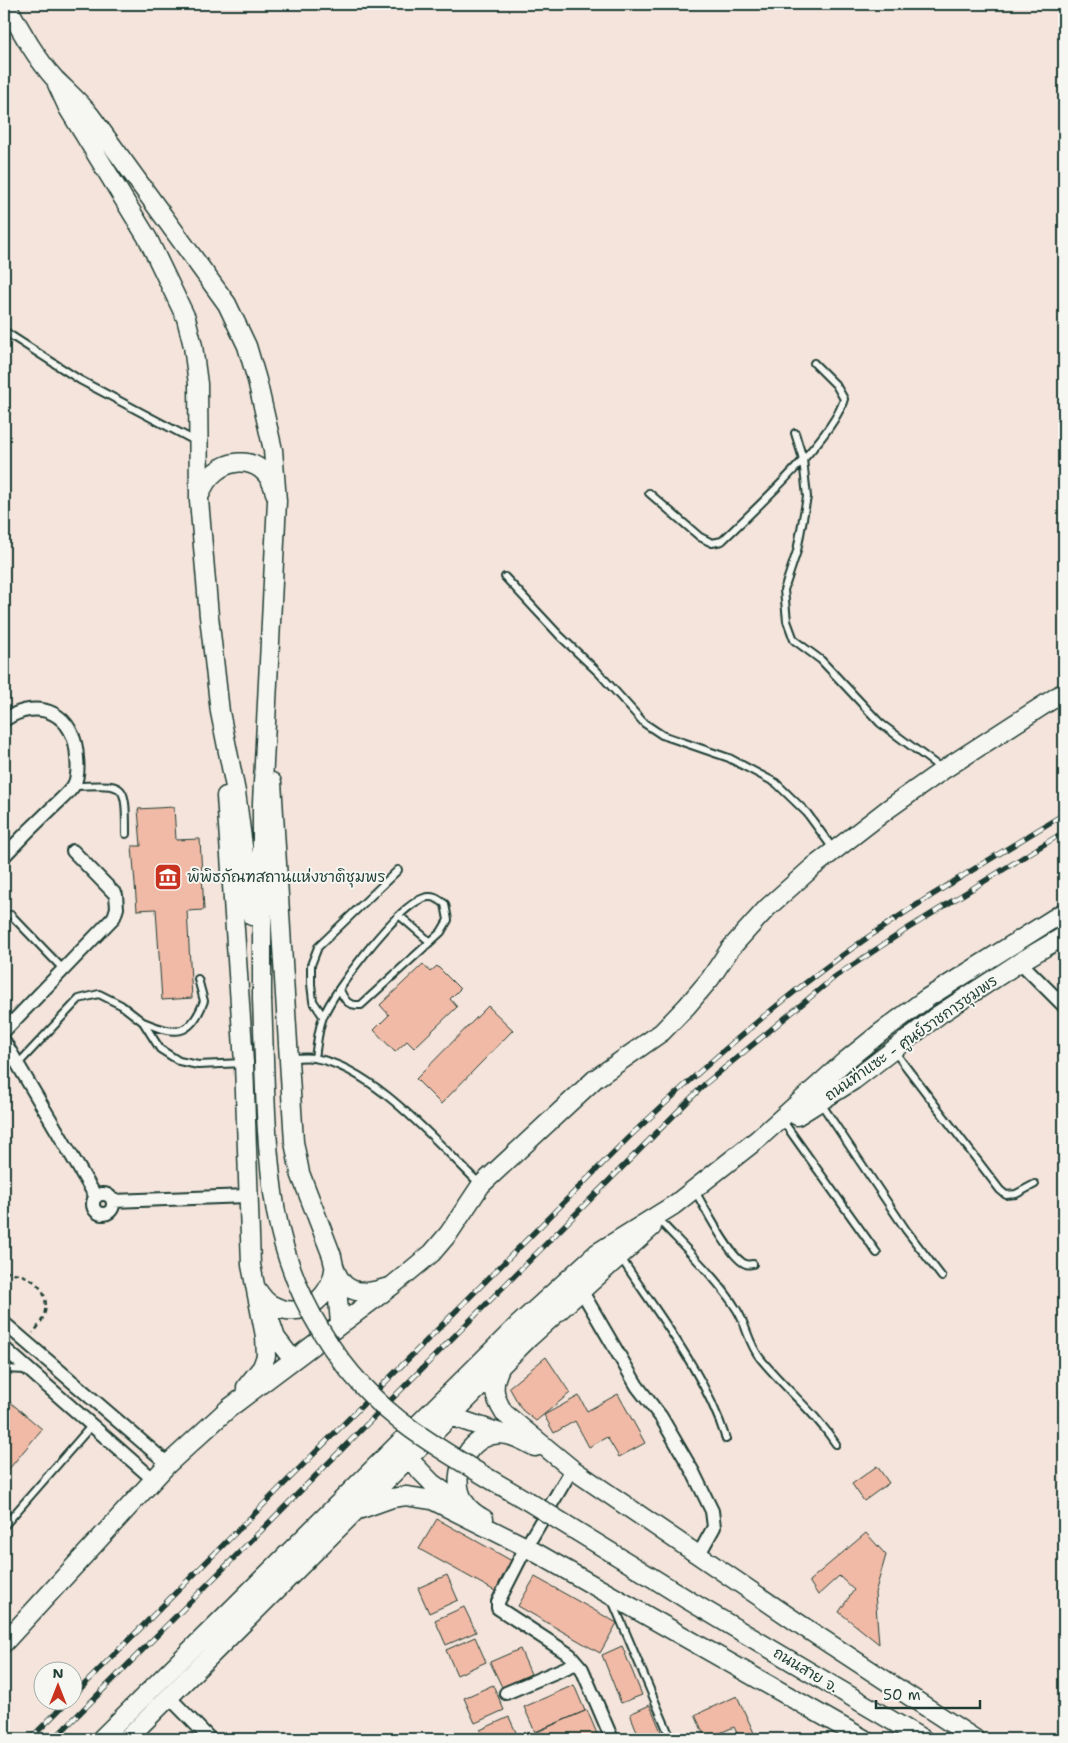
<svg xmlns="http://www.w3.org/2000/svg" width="1068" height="1743" viewBox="0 0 1068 1743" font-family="'Shantell Sans','Playpen Sans Thai',sans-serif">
  <rect width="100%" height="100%" fill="#f4e4db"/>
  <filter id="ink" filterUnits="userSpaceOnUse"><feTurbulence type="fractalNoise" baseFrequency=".02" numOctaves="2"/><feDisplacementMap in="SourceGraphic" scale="10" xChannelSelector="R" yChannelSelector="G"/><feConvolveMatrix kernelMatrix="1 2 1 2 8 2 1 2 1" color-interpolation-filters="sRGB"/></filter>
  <g filter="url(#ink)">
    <path fill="#f1baa6" stroke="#1f3d34" d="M174,807L176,840L200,839L204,910L187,911L192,998L162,1000L156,909L137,910L132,846H141L138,809Z
      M423,964L430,972L437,966L460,989L450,999L457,1007L414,1048L407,1041L395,1052L374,1030L389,1015L380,1005Z
      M488,1006L513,1030L441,1104L416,1079Z
      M546,1357L570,1393L536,1421L522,1410L509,1387Z
      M618,1394L645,1443L619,1457L607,1437L589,1447L575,1421L554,1433L544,1415L579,1396L587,1411Z
      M4,1397L42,1429L4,1475Z
      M877,1466L889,1483L864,1501L852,1484Z
      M437,1519L512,1561L495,1591L419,1549Z
      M866,1533L886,1555L875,1593L879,1644L839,1612L854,1590L839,1576L818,1595L809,1581Z
      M447,1575L458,1600L429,1613L418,1588Z
      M535,1577L617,1623L600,1653L518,1606Z
      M464,1607L476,1632L446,1645L435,1620Z
      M475,1637L486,1662L457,1675L446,1650Z
      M622,1646L642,1695L621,1703L602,1655Z
      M520,1649L531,1674L502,1687L490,1662Z
      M493,1685L504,1710L475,1723L464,1698Z
      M574,1685L585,1711L535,1732L524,1707Z
      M737,1696L755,1735L740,1739L734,1727L706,1739L695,1715Z
      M650,1705L664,1739H640L630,1714Z
      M587,1710L598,1736L589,1739H540L537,1732Z
      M509,1717L519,1739H484L480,1730Z"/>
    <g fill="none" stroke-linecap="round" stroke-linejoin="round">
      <g stroke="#1f3d34" stroke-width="10">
        <path id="lane" d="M4,331L80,380L197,442
          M795,433L803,459L807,497L797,551L784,590L787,621L794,640L821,660L880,723L942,769
          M649,493L700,537L712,543L722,541C753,511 834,437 844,399L836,385L814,363
          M505,577L560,636L598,672L644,723L662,735L729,758L776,783L807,813L834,850
          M73,786C125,785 126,779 126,834
          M11,915L63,969
          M400,916L429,941
          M323,1016L313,1001L311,984V965L318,947L398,870
          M143,1022C175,1035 190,1038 204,1001L198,979
          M894,1051L1000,1190L1006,1195L1016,1194L1035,1184
          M291,1058C299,1058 307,1057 314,1058C373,1067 439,1145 481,1185
          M315,1058C317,1045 318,1030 323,1017C334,990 397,906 424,898C433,895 438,899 445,904L448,920L441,932L361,1005C348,1006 345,1001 340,990
          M18,1064L79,999L99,994L121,1005L143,1022L160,1049L179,1061L198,1065L244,1063
          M820,1102L906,1230L942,1277
          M785,1124L877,1253
          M695,1191C704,1206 731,1260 746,1264C748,1265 751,1264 753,1264
          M659,1220C683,1246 719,1280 737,1310C747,1326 748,1343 760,1358C785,1389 813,1410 836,1444
          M621,1258C659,1316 705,1373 726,1439
          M4,1369L26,1370
          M4,1526L92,1425
          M612,1600L671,1739"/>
      </g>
      <g stroke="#1f3d34" stroke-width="16">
        <path id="street" d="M4,720C40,696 76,715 77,758C78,767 78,777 74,785C69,793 60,800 53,807C36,823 20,839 4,856
          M1020,962L1064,1006
          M4,1031L114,917L117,908L116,895L73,851
          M4,1041L96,1197
          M93 1204a10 10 0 1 1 20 0a10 10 0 1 1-20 0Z
          M113,1201L247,1196
          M581,1290L637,1386L661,1417L693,1472L712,1511L714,1527L699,1554
          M4,1323L168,1464
          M4,1348L154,1480
          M572,1469L526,1547L498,1602V1608L570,1655L582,1669L612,1739
          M506,1693L577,1663
          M169,1697L210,1739"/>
      </g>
      <g stroke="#1f3d34" stroke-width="21">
        <path id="secondary" d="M6,4C20,29 35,57 55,79C67,91 79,101 90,115L227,304L247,346L257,380L273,450L277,501L262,803V999
          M57,84L68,108L148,239L186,318L193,346L198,384L199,500L209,616L220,712L236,792L252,916
          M200,495C213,455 265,449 275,493
          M272,782L294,1142L300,1173L332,1256C337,1289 355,1298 385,1288
          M226,796L244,1063L251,1265L265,1336L266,1356L262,1367L246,1387
          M797,1116L854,1080L940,1014L1020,962L1064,936
          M333,1280L338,1299L340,1324
          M256,1288C260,1294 265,1302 272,1305C301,1321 330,1299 334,1270
          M270,1320L276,1338L293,1360
          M500,1368C491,1386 494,1397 504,1413L572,1469L804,1627L975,1739
          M443,1411L450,1416L503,1434
          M400,1450L432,1483L467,1508
          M361,1509L392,1498L406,1496L432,1500L526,1547L864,1739
          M484,1519C476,1514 469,1510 464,1501C447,1473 472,1428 507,1435C517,1437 527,1443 535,1447
          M688,1600L923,1739
          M4,1643L168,1464L228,1409L393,1285L432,1253L449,1233L481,1185L595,1079L662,1032L687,1006L710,979L730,949L767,908L813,867L888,809L943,770L1064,692
          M101,1739L518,1325L597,1253L674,1205L758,1139L844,1062L880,1033L927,998L1064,912
          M127,1739L529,1338L652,1227"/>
      </g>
      <path stroke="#1f3d34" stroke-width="2.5" stroke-dasharray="5 4" stroke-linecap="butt" d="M4,1272C41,1273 60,1303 33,1333"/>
      <use href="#lane" stroke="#f6f6f2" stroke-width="6"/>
      <use href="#street" stroke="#f6f6f2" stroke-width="12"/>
      <use href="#secondary" stroke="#f6f6f2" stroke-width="18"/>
      <g stroke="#1f3d34" stroke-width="5.5">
        <path id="rail" d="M72,1697L628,1138C698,1072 769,1008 847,952C917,902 991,859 1064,814
          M30,1739L69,1700
          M54,1739L705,1084L836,976L907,929L1064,832"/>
      </g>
      <use href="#rail" stroke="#f6f6f2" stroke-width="4" stroke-dasharray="11" stroke-linecap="butt"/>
      <g stroke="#1f3d34" stroke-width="21" stroke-linecap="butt">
        <path id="secondary-bridge" d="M262,999C265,1069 264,1142 276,1212C292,1298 339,1377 411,1429C450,1457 492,1480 534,1505C585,1536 637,1568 688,1600"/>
      </g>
      <use href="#secondary-bridge" stroke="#f6f6f2" stroke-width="18"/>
    </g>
  </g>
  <defs>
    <g id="museum-square" transform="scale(1.4375)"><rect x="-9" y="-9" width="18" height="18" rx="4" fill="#c8321e" stroke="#f6f6f2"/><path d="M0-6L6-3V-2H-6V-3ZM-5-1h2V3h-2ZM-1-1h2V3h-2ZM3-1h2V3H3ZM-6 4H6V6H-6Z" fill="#fff"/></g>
  </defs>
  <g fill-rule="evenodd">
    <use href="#museum-square" x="168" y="877"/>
  </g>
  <g text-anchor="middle" stroke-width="4" stroke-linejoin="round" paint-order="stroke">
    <g font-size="15" fill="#1f3d34" stroke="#f6f6f2" text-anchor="start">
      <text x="187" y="882">พิพิธภัณฑสถานแห่งชาติชุมพร</text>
    </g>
    <g font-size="15" fill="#1f3d34" stroke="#f6f6f2">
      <text transform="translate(911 1038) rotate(-35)" y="5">ถนนท่าแซะ - ศูนย์ราชการชุมพร</text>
      <text transform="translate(806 1670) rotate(31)" y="5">ถนนสาย จ.</text>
    </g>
  </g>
  <rect width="1068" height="1743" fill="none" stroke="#f6f6f2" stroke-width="20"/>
  <rect x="10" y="10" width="1048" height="1723" fill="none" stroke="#1f3d34" stroke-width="2" filter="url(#ink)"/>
  <g transform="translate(58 1686)"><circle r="24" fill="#f6f6f2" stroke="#a0aca6"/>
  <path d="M0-4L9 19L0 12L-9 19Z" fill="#c8321e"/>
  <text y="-8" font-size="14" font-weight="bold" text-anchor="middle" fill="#1f3d34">N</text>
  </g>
  <path d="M876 1700v8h104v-8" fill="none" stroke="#1f3d34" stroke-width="2.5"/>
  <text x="883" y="1700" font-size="15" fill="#1f3d34" stroke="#f6f6f2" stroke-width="4" paint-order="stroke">50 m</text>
</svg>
